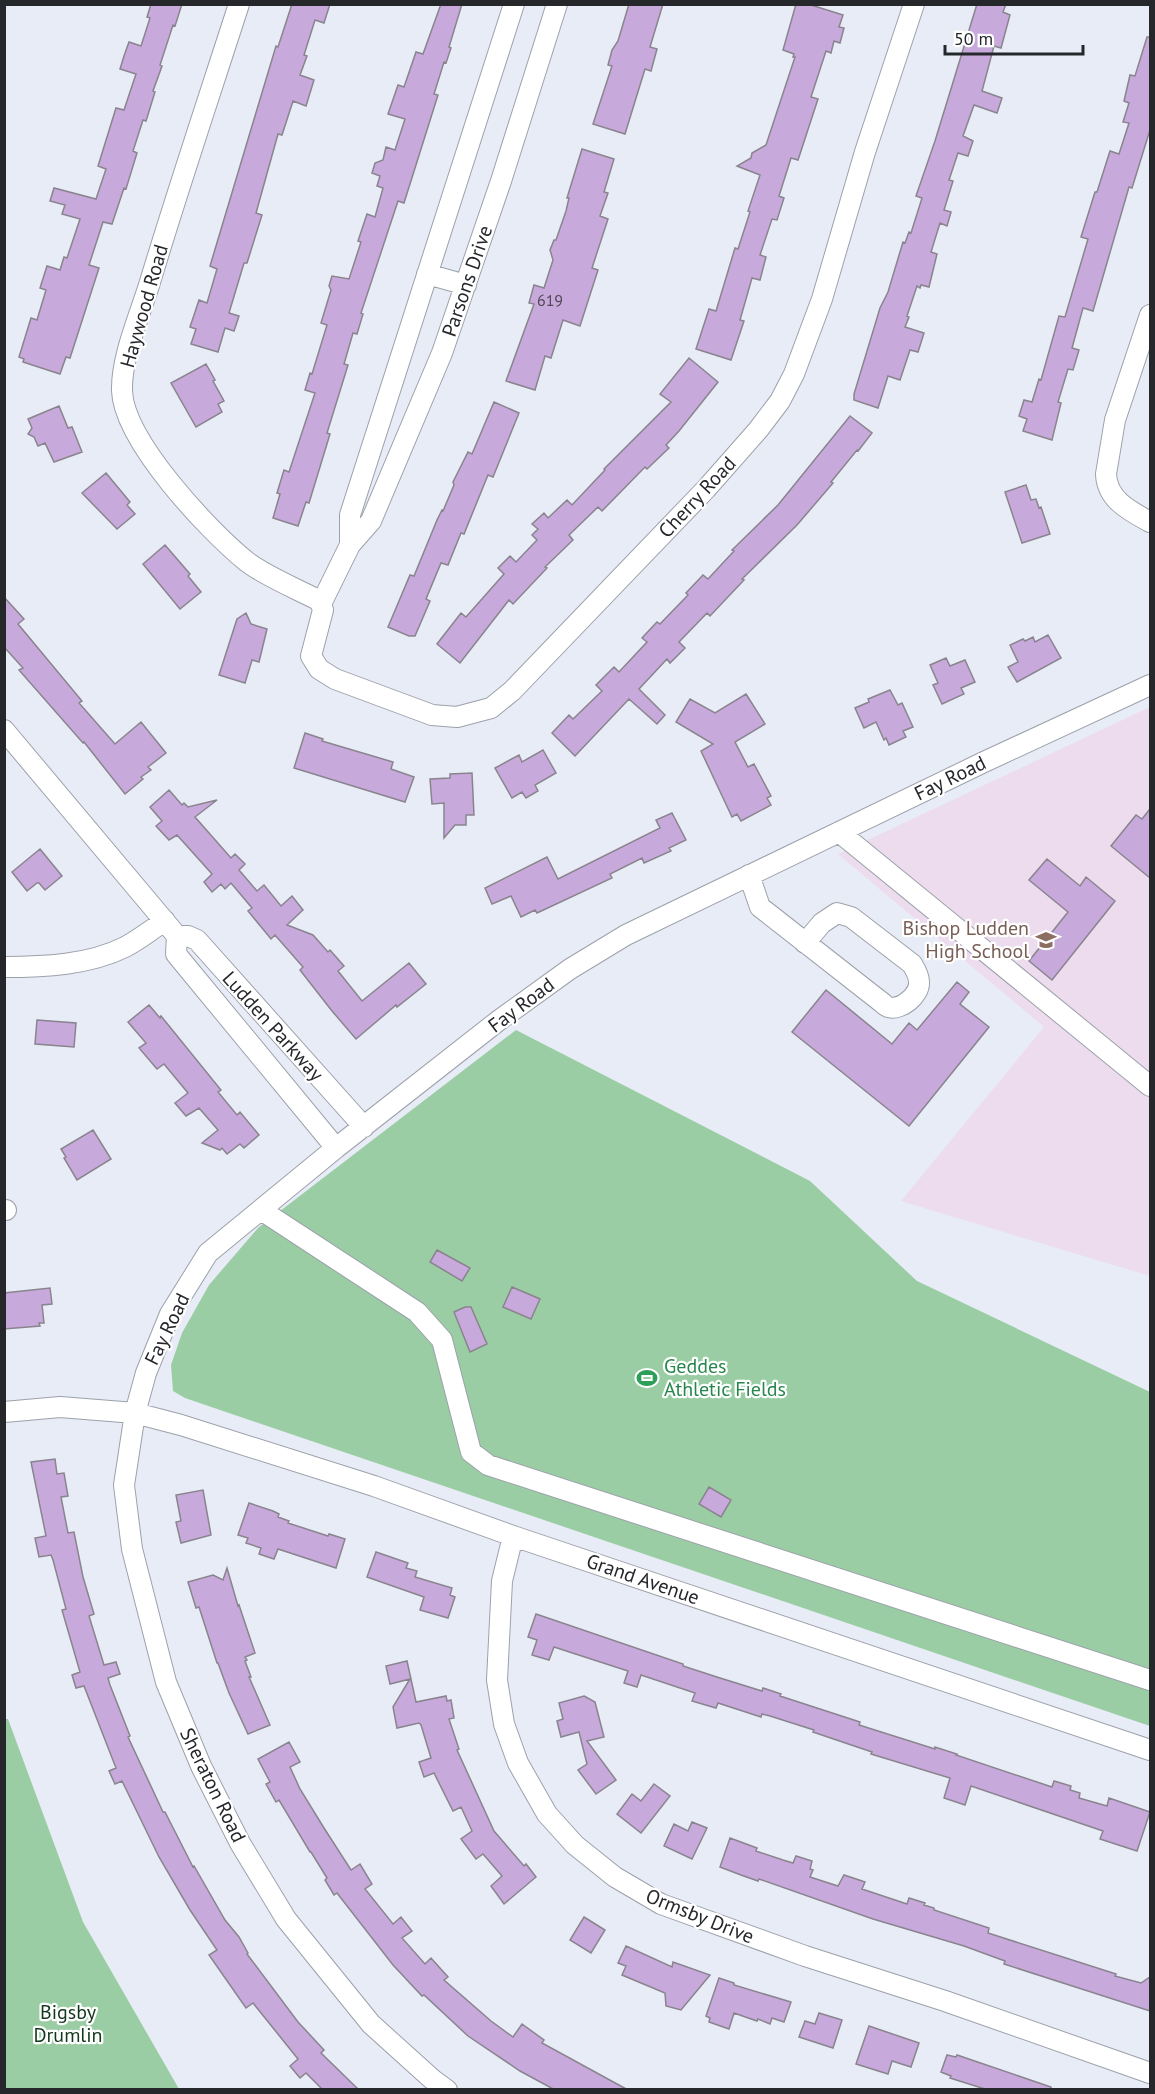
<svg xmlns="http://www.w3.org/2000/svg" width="1155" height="2094" viewBox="0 0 1155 2094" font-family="'PT Sans',sans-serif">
  <rect width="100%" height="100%" fill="#e7ecf6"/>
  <path fill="#ecdcee" d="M1150,707V1276L901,1201L1044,1027L838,854Z"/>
  <path fill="#9bcda4" d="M516,1030L810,1181L917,1281L1150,1392V1726L185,1398L173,1391L171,1365L182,1333L209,1285L258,1228Z
    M4,1719H8L83,1922L179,2089H5Z"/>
  <path fill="#c8a9dc" stroke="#89848d" stroke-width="1.5" d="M151,4H182L175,26L173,25L160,65L162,66L153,91L155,92L146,121L143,120L133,151L137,153L126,189L124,188L112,224L103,222L89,265L99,268L70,358L66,357L60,374L23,362L24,359L19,357L31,318L37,320L46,290L40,288L47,266L60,270L64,257L67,258L80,219L62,214L65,205L50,201L54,188L96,199L106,169L98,166L116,108L124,110L136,74L120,69L124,56L129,42L141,46L150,18L147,17Z
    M292,4H330L324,23L315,20L304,55L307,56L300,75L314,80L306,106L293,101L282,135L278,134L256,213L262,215L247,263H244L229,313L239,316L234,331L225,328L218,352L191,344L196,329L190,327L199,300L207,303L217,269L210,266L276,46L278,47Z
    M441,4H462L449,47L451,48L446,63L444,62L434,94L438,95L404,203L398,201L361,313L363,314L357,334L353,333L344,364L348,365L327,433L330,434L309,503L306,502L298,526L273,518L280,494L277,493L284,470L289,472L315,393L305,390L310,373L312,374L327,325L321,323L331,290L329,286L332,276L349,279L361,242L358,241L367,214L375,217L383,188L377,186L380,176L372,173L375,163L383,160L386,147L395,150L405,119L388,114L398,85L404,87L416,52L423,54Z
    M629,4H663L650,47L657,49L651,71L645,69L625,134L593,124L612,66L608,65L612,50L618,41Z
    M796,4H808L843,15L839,27L844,28L840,43L834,41L831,53L826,51L811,97L818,99L798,160L791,158L779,196L784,198L777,220L772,219L760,255L766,257L760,280L752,278L740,320L744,321L731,360L696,349L709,309L716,311L735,248L738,249L750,212L748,211L760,175L737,166L751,158L752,153L766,145L795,57H793L794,54L783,50Z
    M977,4H1006L1003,12L1010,15L1001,48L994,46L982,91L1002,98L997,113L974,105L963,136L973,141L968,156L958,153L949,180L953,181L944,210L951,212L947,226L940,223L931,252L937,254L929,287L921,285L920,288L917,286L907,316L909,317L905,327L924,333L918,352L910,350L900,380L888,376L878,408L854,400V394L880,308L888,292L903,242L905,243L909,232L911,233L922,198L916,196L935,141Z
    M1147,37H1150V130L1132,188L1129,187L1093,311L1083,308L1072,348L1079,350L1073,370L1068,369L1058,402L1061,403L1052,440L1023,431L1027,419L1019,416L1024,400L1032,402L1039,379L1041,380L1059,316L1065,317L1088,239L1081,237L1095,192H1097L1110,151L1119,154L1129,123L1123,122L1129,103L1124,101L1130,75L1135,76Z
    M582,149L614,159L604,192L608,193L600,216L608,219L592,268L598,270L580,326L563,320L551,358L545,356L535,390L506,381L534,304L529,303L534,285L544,288L553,260L550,250L554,240H556L566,211L569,198H567Z
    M689,358L718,382L679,431L666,445L669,448L647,469L645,467L602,511L598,507L569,535L573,540L545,567L547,568L513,604L509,600L460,663L437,644L461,613L466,617L504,574L498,568L510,556L516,562L537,540L532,535L538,529L532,524L544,513L548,518L567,500L572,505L605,470L604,469L671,402L660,394Z
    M206,364L215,380L213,381L224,401L218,404L222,412L196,427L171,383Z
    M494,402L519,413L493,477L488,475L464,534L461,533L448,565L441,563L426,599L430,601L415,636H409L388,627L410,575L414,576L437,520L442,510L443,511L454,485L453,482L468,452L472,454Z
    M59,406L68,428L72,427L82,452L54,462L45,443L38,446L34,437L28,434L32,428L28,419Z
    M850,416L872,433L858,451L857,450L831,482L833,483L797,525L742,579L744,580L710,616L707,613L679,642L685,648L670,663L667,659L639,689L665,715L657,724L629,699L575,756L552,733L569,715L573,719L602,691L596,685L614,667L619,672L647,642L642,638L657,622L660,624L688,595L686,593L703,575L708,579L734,551L732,550L778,505Z
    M106,473L130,502L127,505L135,514L117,529L82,493Z
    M1026,485L1031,500L1036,499L1039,508L1041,507L1050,534L1022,543L1005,492Z
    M165,545L190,574L188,576L201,592L180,609L143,564Z
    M4,597L24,619L18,624L82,701L79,703L115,744L141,722L166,753L148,767L151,770L141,777L143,779L125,794L84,742L83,743L19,670L23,668L4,647Z
    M246,613L251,624L267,629L259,662L252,660L245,683L219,675L237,619Z
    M1048,635L1061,658L1017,682L1009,669L1008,667L1018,662L1010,645L1023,639L1025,641L1033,637L1035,642Z
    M946,658L950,666L965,660L975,682L961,688L964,694L942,704L933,685L938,683L930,665Z
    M890,690L898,705L902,703L913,727L903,731L906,737L889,745L886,738L884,740L876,722L864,728L855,708L869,702L868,699Z
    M746,694L765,724L735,742L748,767L754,764L771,796L767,798L771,805L741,821L737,814L732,817L701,751L713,744L676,722L690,699L715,713Z
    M305,733L323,739L322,741L393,762L391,769L414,777L405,802L294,768Z
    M543,750L556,773L535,785L538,791L526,798L522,792L512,798L495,768L519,755L522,762Z
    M472,773L474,815H466V825H455L444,838V803L432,804L430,779L450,778V774Z
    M169,790L182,805L184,803L188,807L217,800L195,817L231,858L235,854L245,864L239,870L257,891L264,885L281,906L292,896L303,910L287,925L313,935L328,952L330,950L344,966L338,971L362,1001L409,963L426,984L397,1007L396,1005L356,1039L332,1011L300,970L303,967L275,935L271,939L248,911L252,908L231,883L225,889L221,884L212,892L204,882L212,874L177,835L169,840L156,826L162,821L150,807Z
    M1150,809V878L1111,846L1136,815L1142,819Z
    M672,813L686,840L669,848L671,851L644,863L642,858L610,874L612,878L537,913L535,910L521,917L511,896L492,904L485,888L547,857L558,879L660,828L656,820Z
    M40,849L62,876L45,890L39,883H37L27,891L12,872Z
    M1047,859L1080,886L1086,877L1115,901L1052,980L1029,961L1068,912L1029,880Z
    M957,982L969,992L960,1004L989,1027L909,1126L792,1032L826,990L892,1044L909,1023L917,1030Z
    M149,1005L160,1018L161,1016L221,1090L218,1092L237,1115L240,1112L259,1135L244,1148L240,1144L227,1154L222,1148L220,1150L202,1143L218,1130L199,1108L186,1116L175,1103L188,1093L164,1064L157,1069L139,1048L146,1043L128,1022Z
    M37,1020L76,1023L74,1047L35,1044Z
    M93,1130L111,1159L77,1180L64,1158L66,1157L61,1149Z
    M437,1250L470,1268L462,1281L430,1262Z
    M512,1287L540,1299L531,1319L503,1307Z
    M50,1288L52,1304L42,1305L44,1323H39L40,1326L4,1329V1293Z
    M465,1307H471L487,1344L470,1352L454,1312Z
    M55,1459L57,1474L64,1473L68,1496L61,1497L68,1533L74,1532L83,1577L94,1614L89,1616L104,1665L116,1662L120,1674L108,1678L110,1685L130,1736L128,1737L163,1812H165L193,1867L194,1866L225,1920L239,1937L248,1953L247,1954L298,2022L324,2050L321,2053L359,2090H323L306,2073L300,2078L290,2066L298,2059L253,2003L246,2008L209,1955L217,1950L190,1910L159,1857L122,1781L115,1784L109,1771L116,1768L84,1686L76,1688L72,1675L80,1672L62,1610L66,1609L53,1560L51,1555L39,1557L35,1538L46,1536L31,1462Z
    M709,1487L731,1500L721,1517L699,1504Z
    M203,1490L211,1535L181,1543L176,1522L181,1521L176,1495Z
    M249,1503L273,1511L279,1514L278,1517L289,1521L288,1523L328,1536L329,1534L345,1539L336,1568L278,1549L274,1559L259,1554L261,1548L246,1543L248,1538L238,1535Z
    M376,1552L408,1563L406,1568L417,1571L415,1577L452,1588L450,1595L455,1597L448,1618L420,1610L424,1597L367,1577Z
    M227,1568L238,1606L239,1605L255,1653L245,1657L247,1660L245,1661L251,1677H249L270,1725L248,1734L229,1693L218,1663H217L199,1607L196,1608L188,1582L213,1575L223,1580Z
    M536,1614L683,1664V1666L720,1678L762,1691L763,1688L781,1694L780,1696L860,1722L859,1725L935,1749V1747L957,1754L956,1755L1052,1787L1054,1781L1071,1786L1070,1790L1080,1793L1079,1798L1107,1806L1109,1798L1150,1812L1137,1851L1100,1839L1103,1831L971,1786L965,1805L944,1798L950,1778L871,1754L872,1752L813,1732L814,1730L770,1716L762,1714L761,1717L718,1703L716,1708L692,1701L695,1693L641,1675L637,1687L624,1683L628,1671L554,1647L549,1660L532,1655L537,1640L528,1637Z
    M407,1661L416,1702L446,1696L447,1701L451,1700L454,1718L449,1719L459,1749L457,1750L494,1831L524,1866L526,1864L536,1877L504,1904L491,1886L502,1876L483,1854L476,1859L461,1839L472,1831L461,1807L453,1811L434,1773L424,1777L419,1762L431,1758L421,1725L419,1723L397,1728L393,1707L410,1679L390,1684L386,1666Z
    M584,1696L595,1702L604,1737L587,1741L616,1780L596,1794L578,1770L587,1764L579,1732L561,1737L557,1721L563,1719L559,1703Z
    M289,1742L300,1762L290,1767L300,1789L324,1828L351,1870L360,1864L372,1884L365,1889L393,1924L401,1917L412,1931L402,1938L425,1964L431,1958L448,1977L444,1980L491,2021L513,2037L522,2024L544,2040L542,2043L628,2090H555L520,2071L468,2036L424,1995L422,1996L393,1965L337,1893L334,1895L325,1880L327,1878L311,1852H310L279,1800L276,1802L266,1784L270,1782L258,1759Z
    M654,1784L670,1796L641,1833L617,1814L632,1794L641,1801Z
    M692,1822L707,1828L692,1859L664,1846L674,1824L688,1831Z
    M730,1838L757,1848L756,1851L783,1860L793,1863L796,1856L812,1861L810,1869L813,1870L810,1877L838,1886L844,1875L865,1882L862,1889L907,1904L909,1898L925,1903L924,1905L934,1908V1910L989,1928L988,1933L1116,1974L1115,1976L1141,1983L1150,1977V2011L1004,1964L1005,1961L964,1946L873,1919L759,1879L758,1881L741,1875L720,1867Z
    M584,1917L605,1930L591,1953L570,1940Z
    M626,1946L672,1967L673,1962L710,1975L681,2010L666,2006L665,1993L622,1975L626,1966L618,1963Z
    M719,1978L734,1983V1985L791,2002L784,2022L772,2018L770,2024L758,2019L757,2021L734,2013L729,2029L709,2022L710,2018L706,2016Z
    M819,2013L842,2020L833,2048L799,2037L805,2021L815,2024Z
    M869,2026L919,2043L911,2067L892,2061L888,2074L856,2064Z
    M947,2055L956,2057L957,2055L1051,2087V2090H988L950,2078L951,2076L941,2072Z"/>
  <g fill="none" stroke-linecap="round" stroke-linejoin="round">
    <g stroke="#9ca1aa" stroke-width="22">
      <path id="minor" d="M239,4C209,97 178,189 150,282C140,315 121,357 122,391C124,441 208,530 246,561C263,575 297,589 318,600L321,604
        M427,274L466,285
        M1150,315L1115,420L1106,474C1107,500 1130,511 1150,522
        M350,545V515L514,4
        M321,604L323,610L311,656L319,669L335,679L432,715L457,717L491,708L512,691L706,489L758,430L780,401L794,374L822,299L865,152L914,4
        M321,604L350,545L371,521L442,353L501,181L557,4
        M4,730L177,936L176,954L336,1148
        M839,832L1150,1086
        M749,875L760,907L880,1001C883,1003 885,1006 888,1007C901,1011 920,995 919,982C919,975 915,969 912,964L851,917L837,913L822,923L805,943
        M177,936H188L197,940L364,1127
        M4,967C44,967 89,965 125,947C139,940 152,929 165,921
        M4,1210H6
        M261,1210L417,1312L442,1340L471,1452L488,1465L1150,1680
        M4,1412L60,1407L135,1413L181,1425L374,1486L513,1536L1150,1750
        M513,1536L502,1581L497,1680L504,1724L518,1763L547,1814L575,1845L615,1877L661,1904L805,1956L945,2001L1150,2073
        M447,2090L432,2079L371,2024L286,1919L240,1843L201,1766L166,1682L132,1549L124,1485L135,1413L146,1373L170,1314L208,1253L336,1148L498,1021L570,969L626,935L984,762L1150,685"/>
    </g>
    <use href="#minor" stroke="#fff" stroke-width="20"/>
  </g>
  <defs>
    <g id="school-bare" transform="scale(1.62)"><path d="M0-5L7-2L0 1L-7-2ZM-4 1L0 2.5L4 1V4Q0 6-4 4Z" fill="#8d6e63" stroke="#fff" stroke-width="2.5" paint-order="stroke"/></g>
    <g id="stadium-bare" transform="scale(1.62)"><path d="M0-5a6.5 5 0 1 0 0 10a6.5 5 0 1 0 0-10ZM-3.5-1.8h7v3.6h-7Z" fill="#2e9e5b" stroke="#fff" stroke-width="2.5" paint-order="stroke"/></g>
  </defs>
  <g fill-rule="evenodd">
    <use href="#school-bare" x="1046" y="940"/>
    <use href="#stadium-bare" x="647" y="1378"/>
  </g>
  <g text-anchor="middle" stroke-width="4.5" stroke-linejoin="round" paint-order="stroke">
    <g font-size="16" fill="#4e4857">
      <text x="550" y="306">619</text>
    </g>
    <g font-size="20" fill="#25272b" stroke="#fff">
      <text transform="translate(467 281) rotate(-71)" y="7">Parsons Drive</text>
      <text transform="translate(144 306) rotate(-74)" y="7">Haywood Road</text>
      <text transform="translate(697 497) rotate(-47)" y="7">Cherry Road</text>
      <text transform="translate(950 778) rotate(-26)" y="7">Fay Road</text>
      <text transform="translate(521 1005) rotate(-37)" y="7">Fay Road</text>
      <text transform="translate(273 1026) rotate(48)" y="7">Ludden Parkway</text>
      <text transform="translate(167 1329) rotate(-64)" y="7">Fay Road</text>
      <text transform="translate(643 1579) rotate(19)" y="7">Grand Avenue</text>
      <text transform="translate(213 1785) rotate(64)" y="7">Sheraton Road</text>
      <text transform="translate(700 1916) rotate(22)" y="7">Ormsby Drive</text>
    </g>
    <g font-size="20" fill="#785e54" stroke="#fff" text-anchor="end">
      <text x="1029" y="935">Bishop Ludden<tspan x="1029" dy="23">High School</tspan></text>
    </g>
    <g font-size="20" fill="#27864d" stroke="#fff" text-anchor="start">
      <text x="664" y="1373">Geddes<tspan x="664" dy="23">Athletic Fields</tspan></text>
    </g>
    <g font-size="20" fill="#11371c" stroke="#fff">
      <text x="68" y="2019">Bigsby<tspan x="68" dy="23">Drumlin</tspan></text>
    </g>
  </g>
  <rect width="1155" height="2094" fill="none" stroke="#25272b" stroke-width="12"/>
  <path d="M945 45v9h138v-9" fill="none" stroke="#25272b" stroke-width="3"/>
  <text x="954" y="45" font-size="18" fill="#25272b" stroke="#ffffff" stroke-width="4.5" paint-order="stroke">50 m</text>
</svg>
